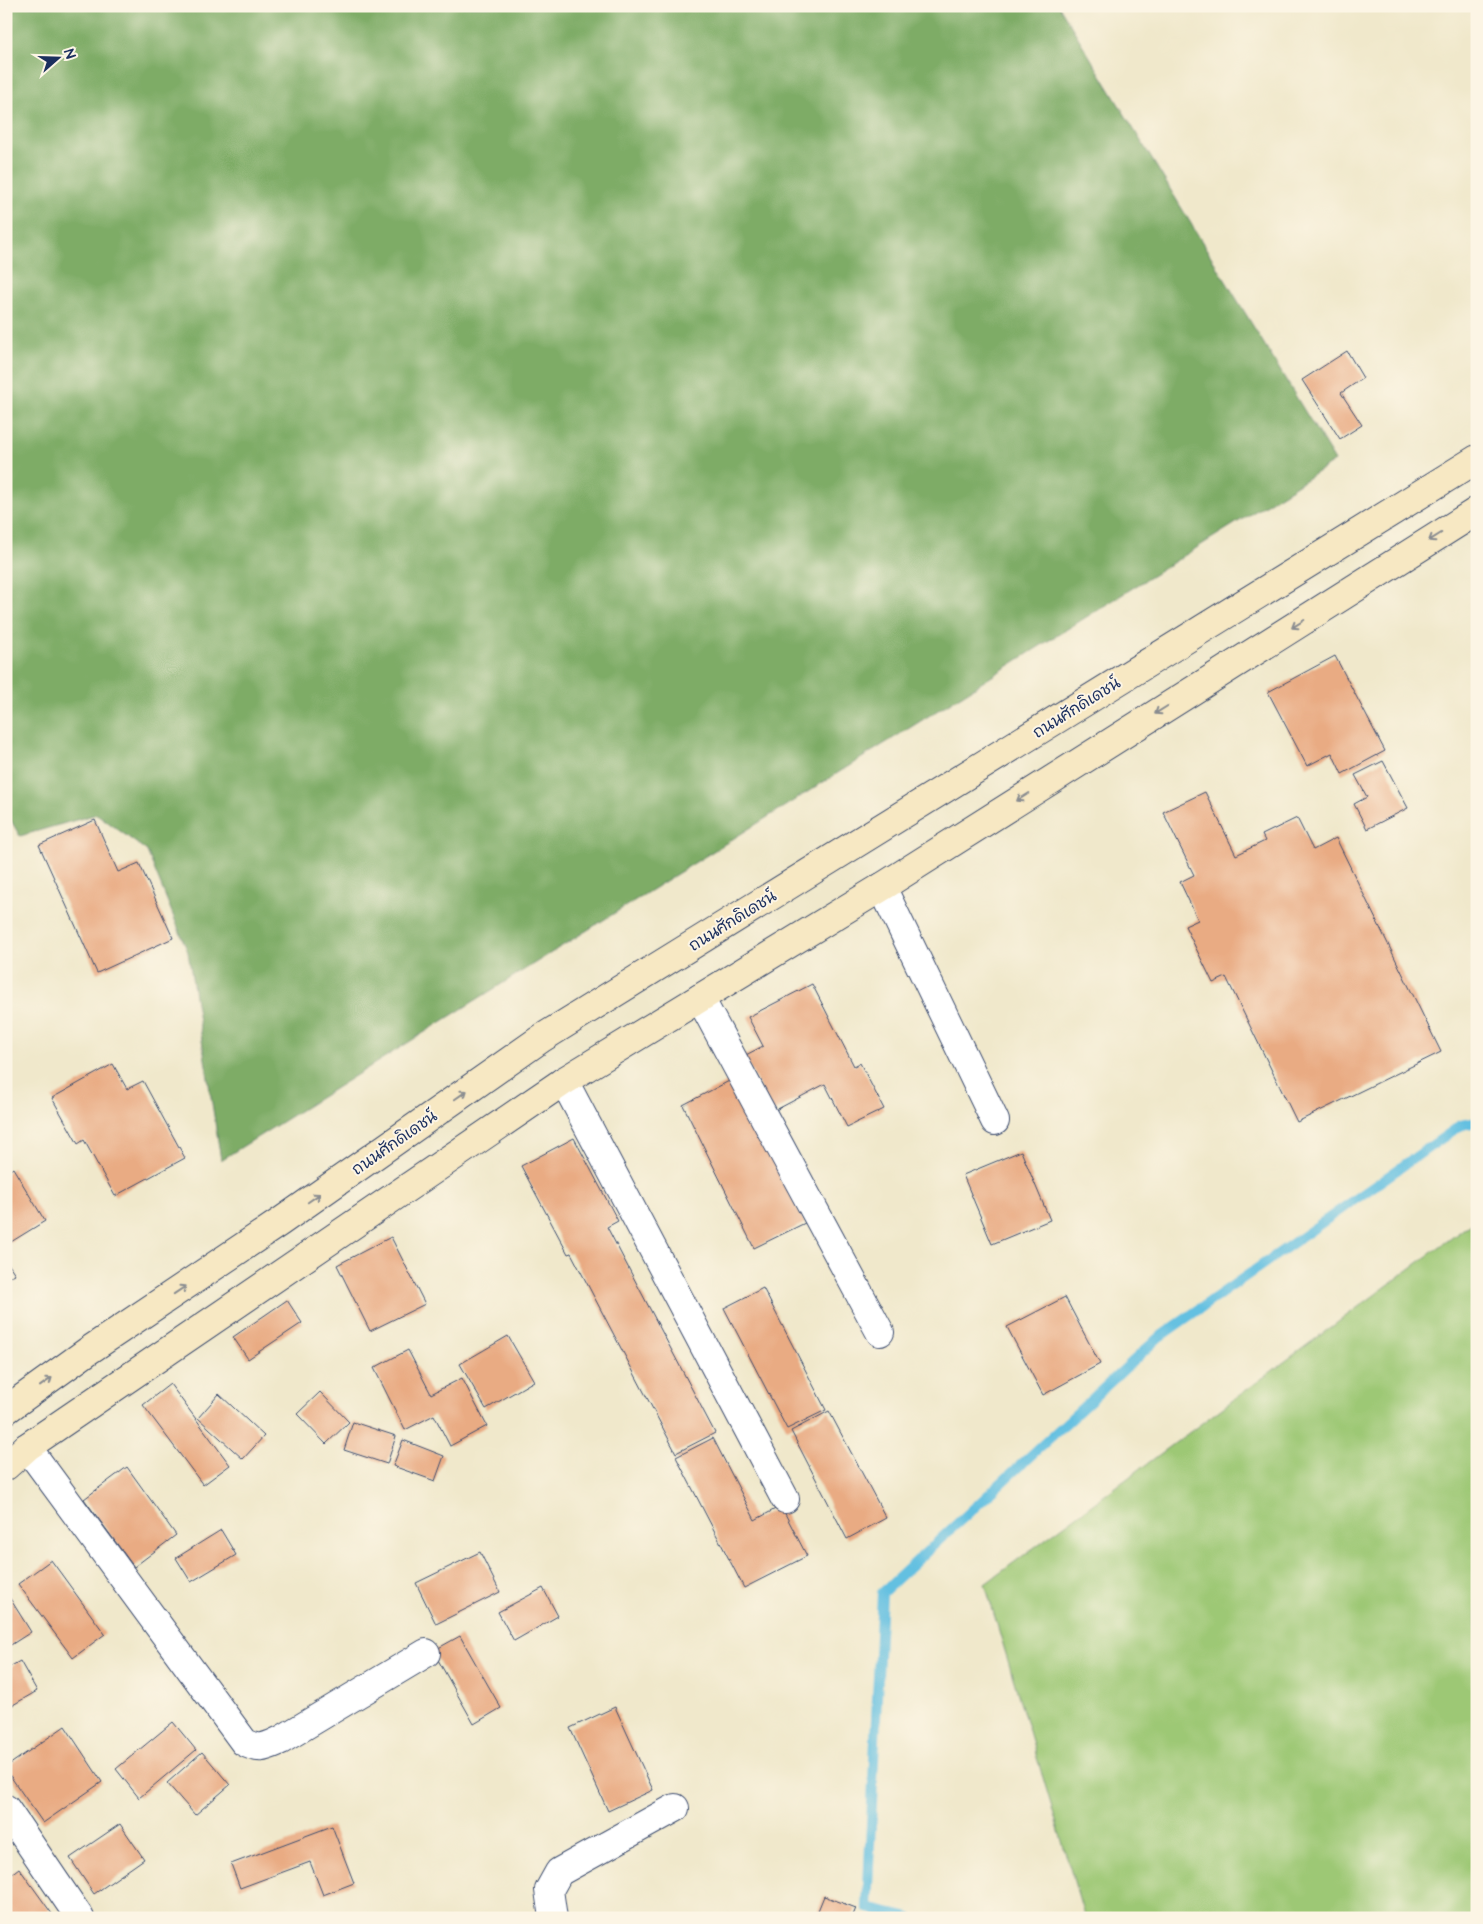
<svg xmlns="http://www.w3.org/2000/svg" width="1483" height="1924" viewBox="0 0 1483 1924" font-family="'Architects Daughter','Playpen Sans Thai',sans-serif">
  <rect width="100%" height="100%" fill="#fcf5e5"/>
  <filter id="ink" filterUnits="userSpaceOnUse"><feTurbulence type="fractalNoise" baseFrequency=".02" numOctaves="2"/><feDisplacementMap in="SourceGraphic" scale="10" xChannelSelector="R" yChannelSelector="G"/><feConvolveMatrix kernelMatrix="1 2 1 2 8 2 1 2 1" color-interpolation-filters="sRGB"/></filter>
  <filter id="wash" filterUnits="userSpaceOnUse"><feTurbulence type="fractalNoise" baseFrequency=".0096" numOctaves="4" result="noise"/><feDisplacementMap in="SourceGraphic" scale="20" xChannelSelector="R" yChannelSelector="G"/><feGaussianBlur stdDeviation="1.12" result="paint"/><feColorMatrix in="noise" values="0 0 0 0 0 0 0 0 0 0 0 0 0 0 0 0 0 1.4 0 .05"/><feComposite in="paint" operator="in"/></filter>
  <g filter="url(#wash)">
    <rect width="100%" height="100%" fill="#f0e8cb"/>
    <path fill="#9dc875" stroke="#5c7c6a" d="M1477,1219V1918H1085L985,1584Z"/>
    <path fill="#7eac66" stroke="#4c6e62" d="M6,6H1059L1335,461L221,1160L188,952L147,851L97,814L20,836L6,812Z"/>
    <g fill="none" stroke-linecap="round" stroke-linejoin="round">
      <path stroke="#63c0e1" stroke-width="10" d="M910,1918L867,1908L882,1593L1158,1338L1461,1125L1477,1122"/>
    </g>
    <g id="blocks">
      <path fill="#e9ab83" d="M1347,351L1363,378L1341,393L1362,425L1340,439L1302,380Z
        M1335,656L1385,751L1342,774L1332,753L1307,766L1268,692Z
        M1383,761L1408,808L1367,829L1354,804L1367,797L1355,775Z
        M1205,792L1236,855L1265,841L1262,835L1297,818L1313,850L1336,838L1441,1052L1297,1122L1226,977L1213,983L1185,926L1198,920L1180,882L1194,875L1163,812Z
        M95,820L118,872L139,863L173,938L97,973L39,845Z
        M812,984L854,1066L860,1063L884,1109L847,1127L825,1084L772,1112L744,1056L763,1046L748,1017Z
        M113,1064L127,1089L143,1081L185,1158L115,1196L84,1140L78,1144L52,1098Z
        M733,1079L805,1223L754,1248L683,1105Z
        M574,1138L618,1221L607,1227L715,1433L676,1453L571,1253L568,1254L521,1166Z
        M1021,1151L1050,1220L992,1244L963,1175Z
        M13,1168L45,1221L6,1245V1173Z
        M391,1237L425,1304L370,1331L337,1265Z
        M6,1260L15,1274L6,1279Z
        M763,1288L826,1410L787,1429L724,1308Z
        M1065,1297L1100,1364L1043,1395L1007,1327Z
        M287,1300L302,1323L248,1359L233,1337Z
        M508,1336L534,1381L486,1409L460,1364Z
        M408,1350L431,1394L462,1378L487,1426L450,1446L434,1415L405,1430L374,1368Z
        M170,1384L230,1465L203,1485L143,1405Z
        M320,1392L349,1422L326,1444L297,1414Z
        M219,1394L264,1436L243,1459L198,1418Z
        M829,1411L886,1518L847,1539L791,1431Z
        M353,1422L396,1436L387,1464L344,1450Z
        M713,1438L755,1520L781,1506L807,1556L744,1588L676,1457Z
        M403,1440L444,1456L435,1481L393,1466Z
        M127,1467L176,1535L134,1567L84,1499Z
        M221,1530L236,1555L191,1582L176,1558Z
        M480,1552L500,1592L436,1624L416,1583Z
        M51,1560L105,1634L73,1658L18,1584Z
        M543,1588L558,1616L514,1641L498,1612Z
        M6,1592L31,1632L6,1648Z
        M460,1636L501,1708L474,1724L433,1651Z
        M20,1661L37,1691L6,1709V1669Z
        M615,1707L653,1790L608,1811L570,1728Z
        M173,1722L196,1750L139,1798L116,1769Z
        M65,1726L102,1782L43,1823L6,1770V1767Z
        M202,1752L230,1785L195,1815L167,1783Z
        M120,1824L144,1859L94,1894L70,1858Z
        M332,1826L354,1883L323,1895L310,1862L240,1888L231,1864Z
        M19,1868L55,1918H6V1878Z
        M824,1896L856,1908L852,1918H815Z"/>
    </g>
  </g>
  <g filter="url(#ink)">
    <use href="#blocks" fill-opacity="0" stroke="#3b4b6e" stroke-width="1"/>
    <g fill="none" stroke-linecap="round" stroke-linejoin="round">
      <g stroke="#3b4b6e" stroke-width="30">
        <path id="minor" d="M882,887L995,1121
          M700,998L880,1332
          M564,1081L785,1499
          M27,1447L244,1742C260,1751 265,1747 281,1740L426,1653
          M6,1809L80,1918
          M553,1918L549,1890L559,1872L675,1808"/>
      </g>
      <g stroke="#3b4b6e" stroke-width="30">
        <path id="secondary" d="M6,1410L88,1351L280,1222L542,1038L1477,459
          M6,1466L27,1447L564,1081L882,887L1477,511"/>
      </g>
      <use href="#minor" stroke="#fff" stroke-width="28"/>
      <use href="#secondary" stroke="#f7e8c3" stroke-width="28"/>
    </g>
    <defs><path id="oneway-shaft" d="M-6 0H5M1.5-3L5.5 0L1.5 3" fill="none" stroke-width="1.6" stroke-linecap="round" stroke-linejoin="round" transform="scale(1.25)"/></defs>
    <g stroke="#898c90">
      <use href="#oneway-shaft" transform="translate(1435 537) rotate(148)"/>
      <use href="#oneway-shaft" transform="translate(1298 624) rotate(148)"/>
      <use href="#oneway-shaft" transform="translate(1161 710) rotate(148)"/>
      <use href="#oneway-shaft" transform="translate(1023 797) rotate(148)"/>
      <use href="#oneway-shaft" transform="translate(461 1095) rotate(-35)"/>
      <use href="#oneway-shaft" transform="translate(314 1198) rotate(-35)"/>
      <use href="#oneway-shaft" transform="translate(180 1290) rotate(-34)"/>
      <use href="#oneway-shaft" transform="translate(46 1382) rotate(-36)"/>
    </g>
  </g>
  <g text-anchor="middle" stroke-width="4" stroke-linejoin="round" paint-order="stroke">
    <g font-size="16" fill="#1b2f5e" stroke="#fcf5e5">
      <text transform="translate(1076 707) rotate(-32)" y="6">ถนนศักดิเดชน์</text>
      <text transform="translate(732 920) rotate(-32)" y="6">ถนนศักดิเดชน์</text>
      <text transform="translate(394 1142) rotate(-35)" y="6">ถนนศักดิเดชน์</text>
    </g>
  </g>
  <rect width="1483" height="1924" fill="none" stroke="#fcf5e5" stroke-width="25"/>
  <g transform="translate(58 58) rotate(70)" stroke="#fcf5e5" stroke-width="4" paint-order="stroke">
  <path d="M0-4L9 19L0 12L-9 19Z" fill="#1b2f5e"/>
  <text y="-8" font-size="14" font-weight="bold" text-anchor="middle" fill="#1b2f5e">N</text>
  </g>
</svg>
